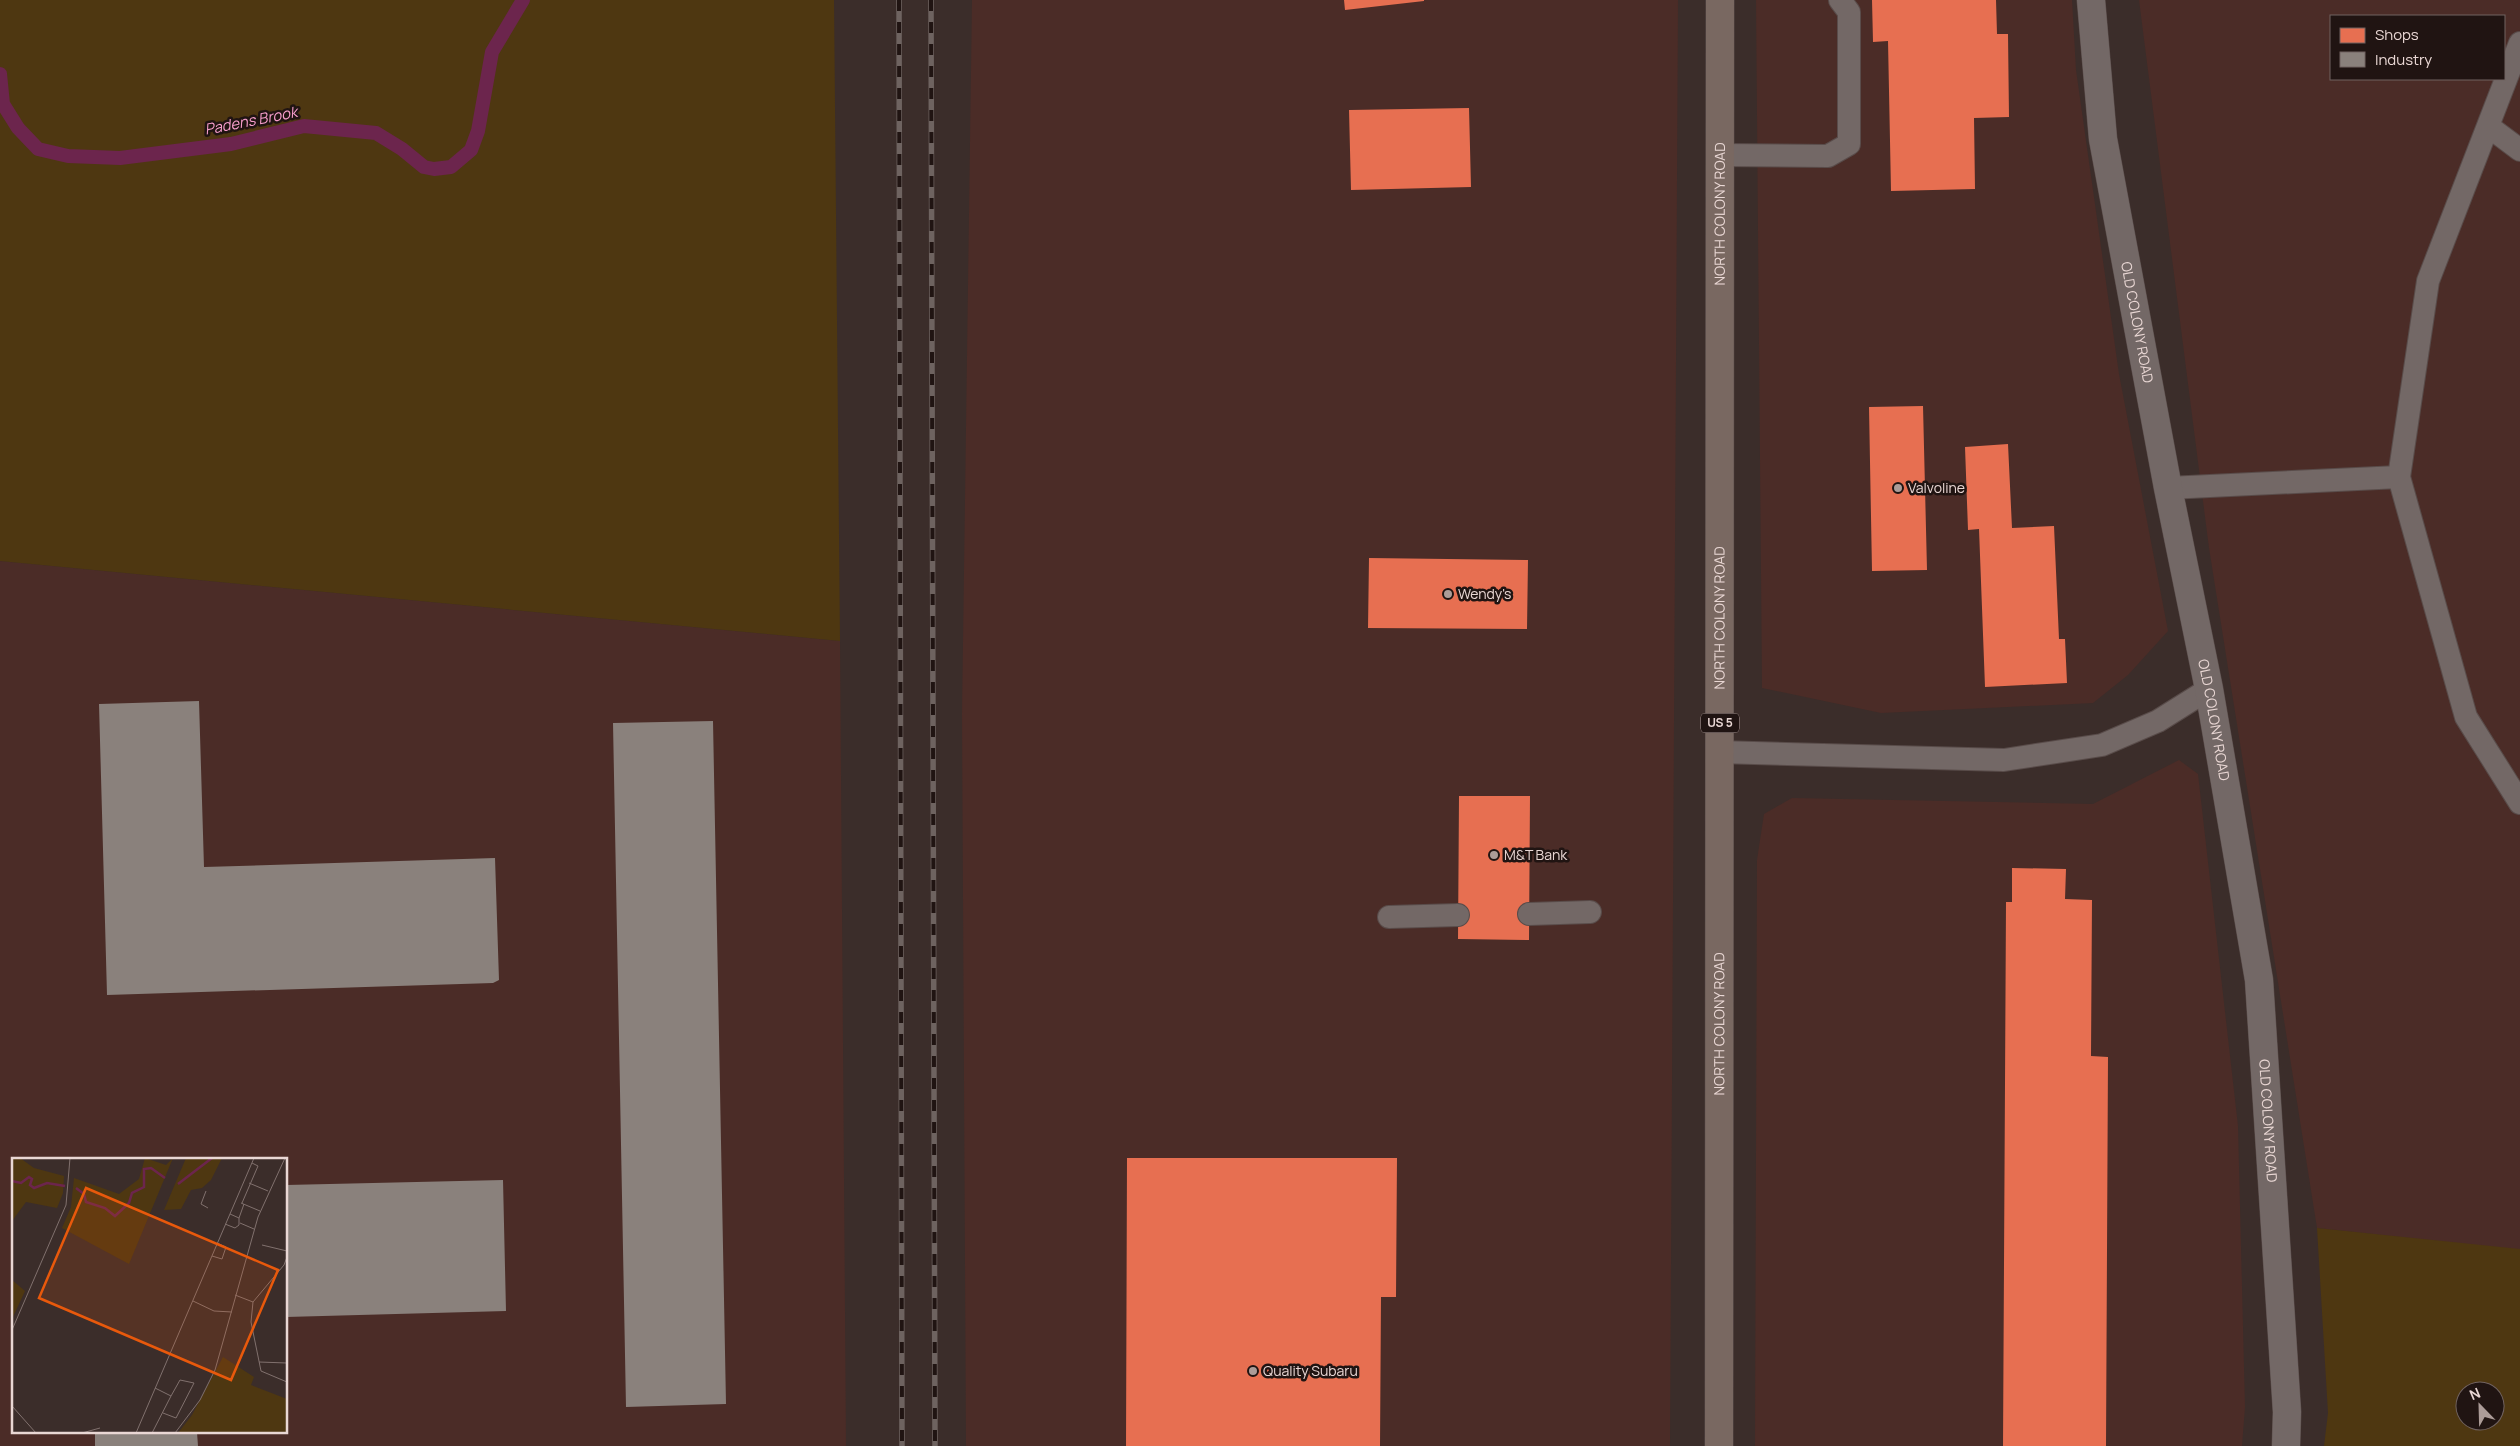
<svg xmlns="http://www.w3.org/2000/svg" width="2520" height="1446" viewBox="0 0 2520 1446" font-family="Manrope,sans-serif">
  <rect width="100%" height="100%" fill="#3b2d2a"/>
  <path fill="#4b2c27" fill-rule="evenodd" d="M972,0H1678L1670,1446H966L962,714Z
    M1756,0H2072L2076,70L2119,374L2168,631L2128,675L2093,703L1881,713L1762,688Z
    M2139,0H2520V1250L2317,1228L2209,548ZM2331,16H2504V79H2331Z
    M0,561L840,641L846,1446H0ZM14,1160H286V1432H14Z
    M2179,760L2198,774L2238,1126L2245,1407L2242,1446H1755L1757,860L1764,814L1792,798L2093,804Z"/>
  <path fill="#4e3711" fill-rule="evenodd" d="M0,0H834L840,641L0,561Z
    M2317,1228L2520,1249V1446H2324L2328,1413ZM2465,1391H2495V1421H2465Z"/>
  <path fill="#e76f51" d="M1344,0H1424V1L1345,10Z
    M1872,0H1996L1997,34H2008L2009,117L1974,118L1975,189L1891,191L1888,41L1873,42Z
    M1469,108L1471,187L1351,190L1349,110Z
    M1923,406L1927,570L1872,571L1869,407Z
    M2008,444L2012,528L2054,526L2059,639H2065L2067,683L1985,687L1979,529L1968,530L1965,447Z
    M1369,558L1528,560L1527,629L1368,628Z
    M1459,796H1530L1529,940L1458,939Z
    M2012,868L2066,869L2065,899L2092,900L2091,1056L2108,1057L2106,1446H2003L2006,902H2012Z
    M1127,1158H1397L1396,1297H1381L1380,1446H1126Z"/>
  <path fill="#8a817c" d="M199,701L204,867L495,858L499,980L493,983L107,995L99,704Z
    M713,721L726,1404L626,1407L613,723Z
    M503,1180L506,1311L286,1317V1185Z
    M95,1432H197L198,1446H95Z"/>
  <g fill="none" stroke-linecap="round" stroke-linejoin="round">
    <path stroke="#6c254d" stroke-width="14" d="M0,74L3,104L18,128L38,149L68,156L120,158L231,144L304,126L376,133L402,149L424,167L434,169L451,167L471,150L478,131L492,52L523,0"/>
    <g stroke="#594c4a" stroke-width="24">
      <path id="service" d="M2488,126L2520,150
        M1720,155L1828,156L1849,144V12L1840,0
        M2399,477L2466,717L2520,803
        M2168,488L2399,477L2428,281L2520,43
        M1719,752L2004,760L2102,745L2158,721L2209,689
        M1529,914L1590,912
        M1389,917L1458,915"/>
    </g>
    <g stroke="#594c4a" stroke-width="29">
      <g id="minor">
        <path id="s1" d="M2091,0L2103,139L2168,488L2209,689L2259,980L2287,1412L2286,1446"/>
      </g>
    </g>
    <g stroke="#594c4a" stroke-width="29">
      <g id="primary">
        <path id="s2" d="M1719,1446L1720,0"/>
      </g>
    </g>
    <use href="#service" stroke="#736866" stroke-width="22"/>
    <use href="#minor" stroke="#736866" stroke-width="28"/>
    <use href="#primary" stroke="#796861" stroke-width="28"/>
    <g stroke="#6e6360" stroke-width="5.5">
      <path id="rail" d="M899,0L902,1446
        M931,0L935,1446"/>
    </g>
    <use href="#rail" stroke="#201412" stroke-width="4" stroke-dasharray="11" stroke-linecap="butt"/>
  </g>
  <g fill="#ac9c98" stroke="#201412" stroke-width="2">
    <circle cx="1898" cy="488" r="5"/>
    <circle cx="1448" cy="594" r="5"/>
    <circle cx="1494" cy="855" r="5"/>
    <circle cx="1253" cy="1371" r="5"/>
  </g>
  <g text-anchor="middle" stroke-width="5" stroke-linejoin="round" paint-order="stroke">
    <rect fill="#201412" stroke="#ad9c9a" stroke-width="1" x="1701" y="713.5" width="38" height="19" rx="4"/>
    <g font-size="12" font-weight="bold" fill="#e9d7d4">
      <text x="1720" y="727">US 5</text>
    </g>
    <g font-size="14" fill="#e9d7d4" stroke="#201412">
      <text dy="5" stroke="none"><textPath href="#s2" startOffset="1232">NORTH COLONY ROAD</textPath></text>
      <text dy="5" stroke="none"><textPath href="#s1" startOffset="326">OLD COLONY ROAD</textPath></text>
      <text dy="5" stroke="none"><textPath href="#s2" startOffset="828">NORTH COLONY ROAD</textPath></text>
      <text dy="5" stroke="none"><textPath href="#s1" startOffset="731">OLD COLONY ROAD</textPath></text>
      <text dy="5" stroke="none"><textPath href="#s2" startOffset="422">NORTH COLONY ROAD</textPath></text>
      <text dy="5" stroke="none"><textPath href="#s1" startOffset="1136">OLD COLONY ROAD</textPath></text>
    </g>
    <g font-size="14" fill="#e9d7d4" stroke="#201412" text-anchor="start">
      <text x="1908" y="493">Valvoline</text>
      <text x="1458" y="599">Wendy's</text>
      <text x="1504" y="860">M&amp;T Bank</text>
      <text x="1263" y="1376">Quality Subaru</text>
    </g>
    <g font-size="15" font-style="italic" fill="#f79ecc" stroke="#201412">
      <text transform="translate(251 121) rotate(-11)" y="5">Padens Brook</text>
    </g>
  </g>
  <g transform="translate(12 1158)">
    <rect width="275" height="275" fill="#3b2d2a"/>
    <path d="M0,0H8L22,10L52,18L51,35L45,50L14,44L0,63ZM133,0L154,7L161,0L117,106L50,70L59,49L62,20L107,36L127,21ZM174,0H210L199,22L190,30L179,32L169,51L152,52ZM0,122L13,133L0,161ZM211,199L242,219L239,227L275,241V275H166L180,257Z" fill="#4e3711"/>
    <path fill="none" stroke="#6c254d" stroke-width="2.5" d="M0,23L9,25L17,19L20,21L18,27L22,30L35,25L53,28M166,26L200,0M64,30L72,36L74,44L93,50L103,58L117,45L120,35L132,29V11L139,10L153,20"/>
    <path fill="none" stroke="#81716e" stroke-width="1" d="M237,25L256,33M194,33L189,46L196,50M229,45L248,53M230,45L246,8L240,5M218,56L227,60L232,46M228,65L242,71M213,66L223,70L227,67V60M250,87L275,93M200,98L210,101L214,89L205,85M223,137L241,144L272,107L275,99M181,143L202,153L220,154M241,144L239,164L249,213L275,224M0,172L54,47L58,0M247,204L275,205M0,248L24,275M151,255L164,260L182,225L168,222L159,238M70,275L88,270M124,275L242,0M140,275L159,238L143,230M163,275L188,242L203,212L246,59L273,0"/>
    <path fill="#e8590c" fill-opacity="0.15" stroke="#e8590c" stroke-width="2.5" d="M74,30L266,112L219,222L27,140Z"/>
    <rect width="275" height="275" fill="none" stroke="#e9d7d4" stroke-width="2.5"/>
  </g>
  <rect x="2330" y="15" width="175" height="65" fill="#201412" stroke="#706260"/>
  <rect x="2340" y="28" width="25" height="15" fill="#e76f51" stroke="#706260"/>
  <text x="2375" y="40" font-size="15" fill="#e9d7d4">Shops</text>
  <rect x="2340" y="52" width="25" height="15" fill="#8a817c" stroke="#706260"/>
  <text x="2375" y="65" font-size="15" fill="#e9d7d4">Industry</text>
  <g transform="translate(2480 1406) rotate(337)"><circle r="24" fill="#201412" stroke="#706260"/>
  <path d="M0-4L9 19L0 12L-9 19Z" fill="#ac9c98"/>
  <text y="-8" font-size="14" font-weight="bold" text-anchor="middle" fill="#e9d7d4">N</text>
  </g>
</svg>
